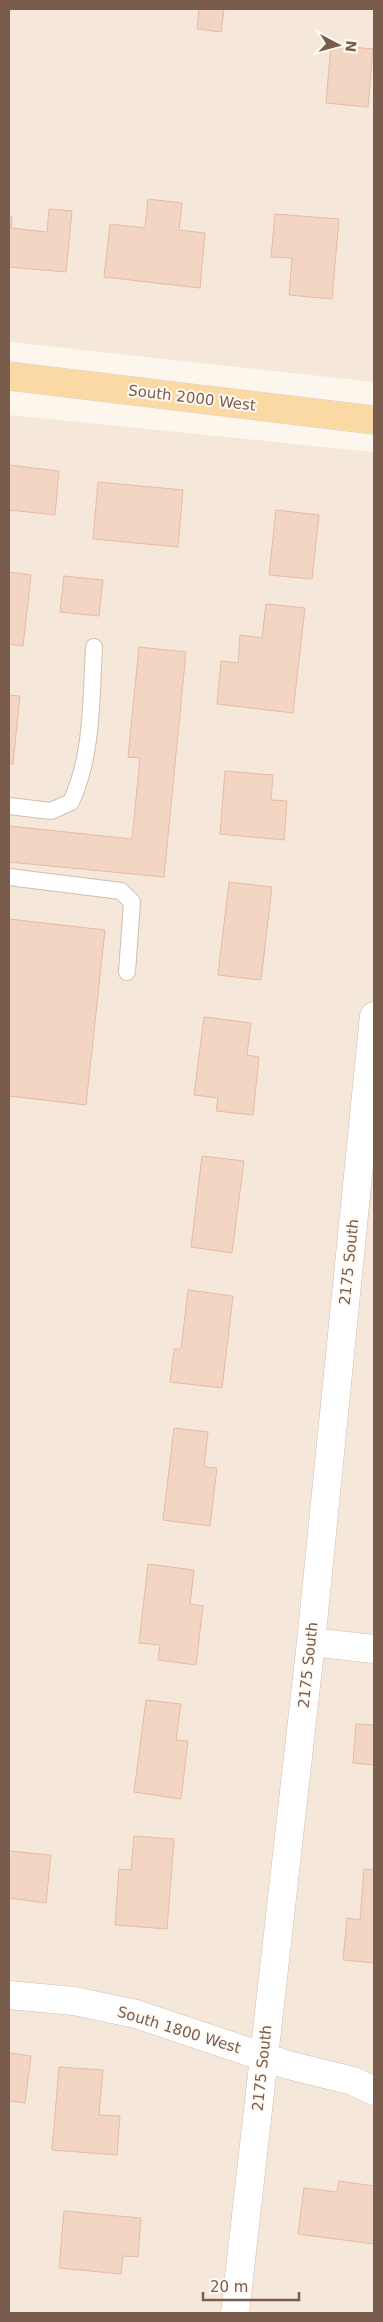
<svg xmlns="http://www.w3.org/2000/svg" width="383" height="2322" viewBox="0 0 383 2322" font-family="'DejaVu Sans',sans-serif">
  <rect width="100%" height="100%" fill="#fdf6ec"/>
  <path fill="#f5e8da" d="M9,9H374V382L9,342Z
    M9,415L374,452V2313H9Z"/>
  <path fill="#f3d5c3" stroke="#e6bba3" d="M199,9H224L221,32L197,29Z
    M331,45L373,49L368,107L326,103Z
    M148,199L182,203L179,230L205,233L200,288L104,277L110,224L145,228Z
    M49,209L72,211L66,272L9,267V217H12L11,228L47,232Z
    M275,214L339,219L332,299L289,295L292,258L271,257Z
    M9,465L59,471L55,515L10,510L9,518Z
    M98,482L183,490L178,547L93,539Z
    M276,510L319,515L312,579L269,575Z
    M9,572L31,575L23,646L9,644Z
    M64,576L103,580L99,616L60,612Z
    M266,604L305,608L293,713L217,704L221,661L238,663L240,635L262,638Z
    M139,647L186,652L164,877L9,862V826L132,839L140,758L128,757Z
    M9,695L20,696L13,764H9Z
    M225,771L273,775L271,800L287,801L284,840L220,834Z
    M229,882L272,887L261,980L218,975Z
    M9,919L105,930L86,1105L9,1096Z
    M204,1017L251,1023L247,1055L259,1057L253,1115L216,1111L218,1098L194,1095Z
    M202,1156L244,1161L232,1253L191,1247Z
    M188,1290L233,1296L222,1388L170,1382L174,1349H181Z
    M174,1428L208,1432L204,1467L217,1468L210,1526L163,1520Z
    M148,1564L194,1570L190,1604L203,1606L196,1665L158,1660L160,1645L139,1643Z
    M146,1700L181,1704L176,1740L188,1741L181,1799L134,1792Z
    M356,1724L374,1725V1765L353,1763Z
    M134,1836L174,1839L167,1929L115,1925L119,1869L131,1870Z
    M9,1851L51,1855L46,1903L9,1898Z
    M364,1869L374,1870V1963L343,1960L347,1918L360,1920Z
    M9,2053L31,2056L25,2103L9,2101Z
    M59,2067L103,2070L99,2115L120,2116L117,2155L52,2150Z
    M339,2181L374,2186V2244L298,2234L304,2188L337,2192Z
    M64,2211L141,2218L138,2257L123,2256L121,2274L59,2268Z"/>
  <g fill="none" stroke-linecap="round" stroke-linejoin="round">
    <g stroke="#d1beb0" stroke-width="18">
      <path id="lane" d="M9,806L51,811L71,802C93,755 91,698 94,647
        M9,877L121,891L132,902L127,972"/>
    </g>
    <g stroke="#d1beb0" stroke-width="29">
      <path id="street" d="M311,1642L374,1649
        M9,1995L74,2001L136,2014L288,2065L353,2081L374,2091
        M235,2313L311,1642L374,1016"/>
    </g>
    <g stroke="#dad1cd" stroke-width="29">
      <path id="primary" d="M9,376L374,420"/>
    </g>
    <use href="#lane" stroke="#fff" stroke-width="16"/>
    <use href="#street" stroke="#fff" stroke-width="28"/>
    <use href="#primary" stroke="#fbd9a5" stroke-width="28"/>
  </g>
  <g text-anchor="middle" stroke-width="4" stroke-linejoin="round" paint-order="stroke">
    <g font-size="15" fill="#7a5c4d" stroke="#fffaf3">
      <text transform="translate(192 398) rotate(7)" y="5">South 2000 West</text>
      <text transform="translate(349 1262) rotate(-84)" y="5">2175 South</text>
      <text transform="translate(308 1665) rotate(-84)" y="5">2175 South</text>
      <text transform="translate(179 2030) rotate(17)" y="5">South 1800 West</text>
      <text transform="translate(262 2068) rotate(-84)" y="5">2175 South</text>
    </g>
  </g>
  <rect width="383" height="2322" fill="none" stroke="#7a5c4d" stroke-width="20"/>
  <g transform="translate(338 45) rotate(96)" stroke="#fffaf3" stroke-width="4" paint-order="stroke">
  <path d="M0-4L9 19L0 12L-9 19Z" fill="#7a5c4d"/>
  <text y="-8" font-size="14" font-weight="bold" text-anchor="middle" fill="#7a5c4d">N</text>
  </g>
  <path d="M203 2292v8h96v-8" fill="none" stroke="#7a5c4d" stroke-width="2.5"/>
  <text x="210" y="2292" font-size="15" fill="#7a5c4d" stroke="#fffaf3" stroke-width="4" paint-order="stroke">20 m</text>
</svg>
